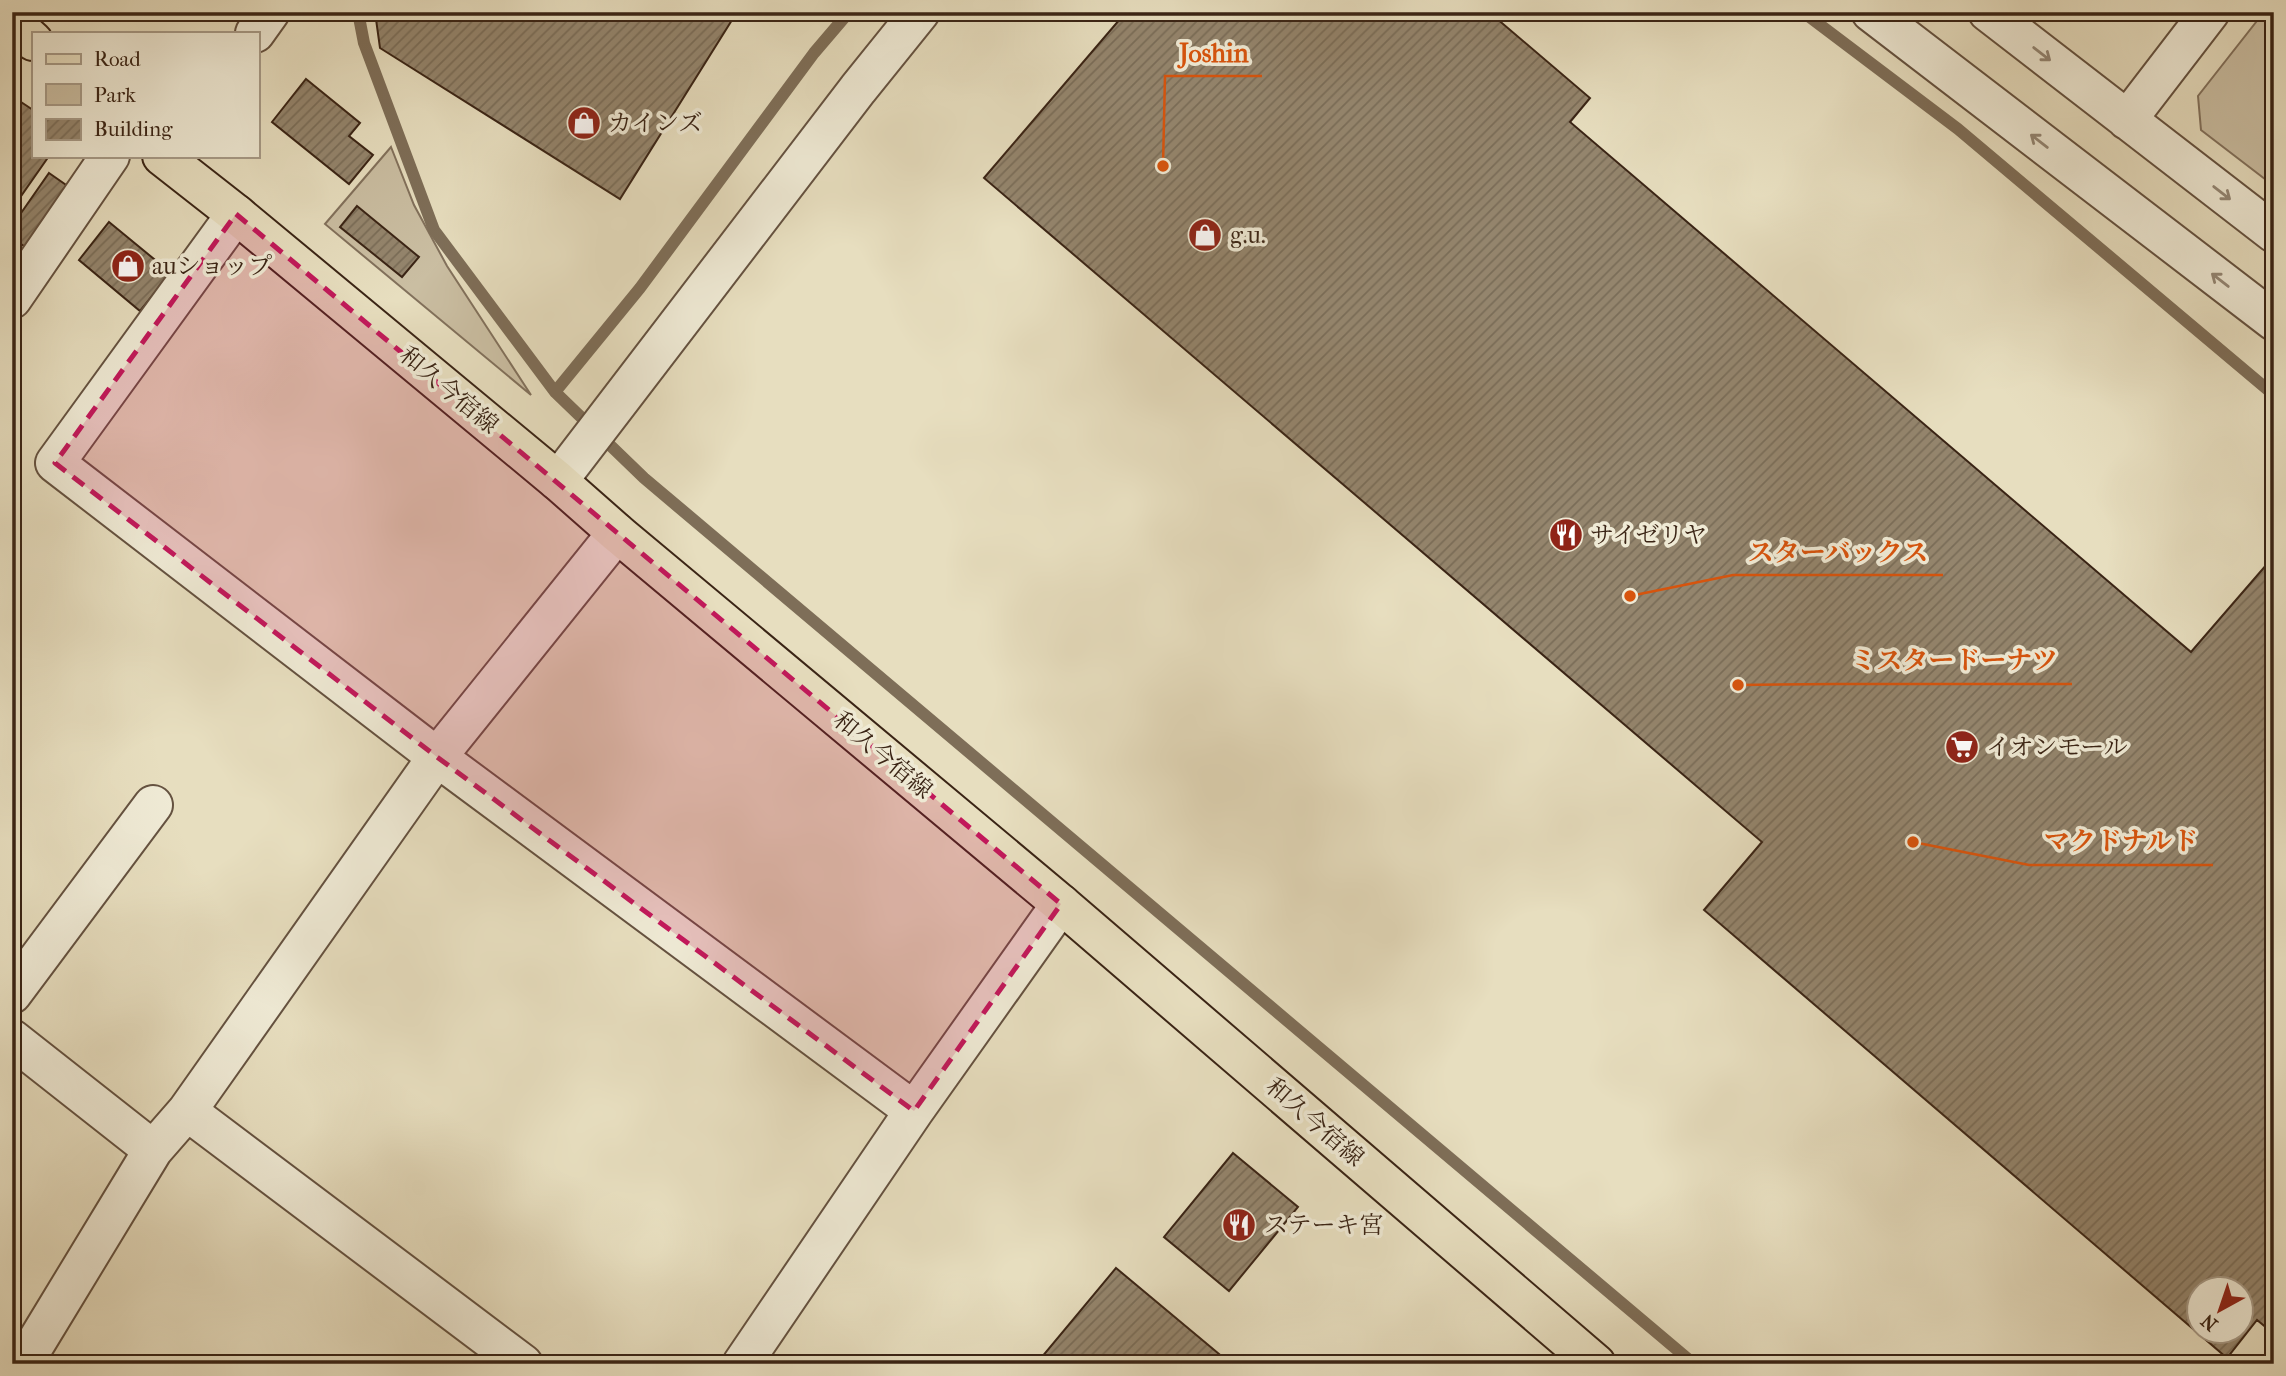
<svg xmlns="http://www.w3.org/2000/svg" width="2286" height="1376" viewBox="0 0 2286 1376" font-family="'IM FELL French Canon','Noto Serif JP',serif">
  <defs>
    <pattern id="building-hatch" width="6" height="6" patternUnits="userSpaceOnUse" patternTransform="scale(1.75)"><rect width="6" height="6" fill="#94856d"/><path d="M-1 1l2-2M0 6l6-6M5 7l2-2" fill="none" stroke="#7a6d58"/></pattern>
  </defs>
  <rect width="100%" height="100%" fill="#e7debf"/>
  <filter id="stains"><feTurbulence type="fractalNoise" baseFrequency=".00286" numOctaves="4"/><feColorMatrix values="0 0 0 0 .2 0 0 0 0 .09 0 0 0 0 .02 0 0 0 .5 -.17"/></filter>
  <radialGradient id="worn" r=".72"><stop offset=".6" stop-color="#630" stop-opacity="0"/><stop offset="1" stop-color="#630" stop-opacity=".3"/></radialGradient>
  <path fill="#cabea2" stroke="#82715c" stroke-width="2" d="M2264,12H2274V186L2201,130L2198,96Z
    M391,147L414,205L447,266L531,395L325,224Z"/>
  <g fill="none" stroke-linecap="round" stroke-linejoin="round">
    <path stroke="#7e6e58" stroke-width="12" d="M358,12L364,43L434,230L555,392L644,478L1694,1364
      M1803,12L1958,129L2274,395
      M555,392L640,288L814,53L849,12"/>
  </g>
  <path fill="url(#building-hatch)" stroke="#3a2415" stroke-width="2" fill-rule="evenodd" d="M375,12H737L620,199L380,48Z
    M1126,12H1489L1590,98L1570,122L2191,652L2274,556V1334L2257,1320L2227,1358L1704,910L1762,842L984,178ZM2198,1288H2240V1330H2198Z
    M306,79L360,123L349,136L373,155L349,184L272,122Z
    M12,96L33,110V156H49L12,209Z
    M49,173L69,187L27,248L12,238V226Z
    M357,206L419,257L402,277L340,227Z
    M109,222L171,273L140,311L79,260Z
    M1233,1153L1298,1207L1229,1291L1164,1237Z
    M1116,1268L1231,1364H1036Z"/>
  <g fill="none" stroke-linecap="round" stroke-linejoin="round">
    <g stroke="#655240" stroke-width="42">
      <path id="minor" d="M1871,12L2274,321
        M1988,12L2274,233
        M255,33L270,12
        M2127,120L2210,12
        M236,214L55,463L437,757L914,1111
        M12,299L110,156
        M558,481L858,89L920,12
        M12,994L153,805
        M12,1039L153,1150
        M187,1111L523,1364
        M23,1364L153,1150L187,1111L437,757L617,533
        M742,1364L914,1111L1061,904"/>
    </g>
    <g stroke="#3a2415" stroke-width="42">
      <path id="major" d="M12,22L33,41
        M162,156L236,214L558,481L617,533L1061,904L1596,1364"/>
    </g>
    <use href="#minor" stroke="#efead5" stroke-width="38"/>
    <use href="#major" stroke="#e7debf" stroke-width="38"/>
  </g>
  <defs><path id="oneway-shaft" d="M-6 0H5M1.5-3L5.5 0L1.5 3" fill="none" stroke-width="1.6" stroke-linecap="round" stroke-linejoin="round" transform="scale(1.75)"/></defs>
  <g stroke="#948775">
    <use href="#oneway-shaft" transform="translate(2042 54) rotate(38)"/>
    <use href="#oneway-shaft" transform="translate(2039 141) rotate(-142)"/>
    <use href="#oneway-shaft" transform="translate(2222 193) rotate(38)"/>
    <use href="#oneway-shaft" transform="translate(2220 280) rotate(-142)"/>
  </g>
  <path fill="#c2185b" fill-opacity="0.2" stroke="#c2185b" stroke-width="5" stroke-dasharray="14 9" stroke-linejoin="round" d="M236,214L1061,904L914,1111L437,757L55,463Z"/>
  <defs>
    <g id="shop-disc" transform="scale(1.75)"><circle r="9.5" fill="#8f2418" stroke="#efead5"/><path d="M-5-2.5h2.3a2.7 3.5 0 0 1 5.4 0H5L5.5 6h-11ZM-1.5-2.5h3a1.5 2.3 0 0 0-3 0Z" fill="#fff"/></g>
    <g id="restaurant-disc" transform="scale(1.75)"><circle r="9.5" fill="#8f2418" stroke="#efead5"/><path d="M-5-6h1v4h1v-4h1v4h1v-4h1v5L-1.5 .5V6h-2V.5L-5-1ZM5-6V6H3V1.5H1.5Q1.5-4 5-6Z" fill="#fff"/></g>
    <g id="supermarket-disc" transform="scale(1.75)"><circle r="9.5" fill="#8f2418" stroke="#efead5"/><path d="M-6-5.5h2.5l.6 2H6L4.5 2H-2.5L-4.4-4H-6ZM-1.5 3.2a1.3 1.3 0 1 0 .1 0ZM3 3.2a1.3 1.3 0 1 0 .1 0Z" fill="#fff"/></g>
  </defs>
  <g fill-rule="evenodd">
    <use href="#shop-disc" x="584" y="123"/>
    <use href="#shop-disc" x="1205" y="235"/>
    <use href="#shop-disc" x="128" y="266"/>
    <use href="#restaurant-disc" x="1566" y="535"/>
    <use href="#supermarket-disc" x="1962" y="747"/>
    <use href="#restaurant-disc" x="1239" y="1225"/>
  </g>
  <g text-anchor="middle" stroke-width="7" stroke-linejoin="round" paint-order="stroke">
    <g font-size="24" fill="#3a2415" stroke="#efead5" text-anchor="start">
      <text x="608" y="131">カインズ</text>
      <text x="1230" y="243">g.u.</text>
      <text x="152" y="274">auショップ</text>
      <text x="1590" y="543">サイゼリヤ</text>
      <text x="1986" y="755">イオンモール</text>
      <text x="1264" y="1233">ステーキ宮</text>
    </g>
    <g font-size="24" fill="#3a2415" stroke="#efead5">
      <text transform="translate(449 390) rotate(40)" y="8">和久今宿線</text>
      <text transform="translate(883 755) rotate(40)" y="8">和久今宿線</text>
      <text transform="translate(1315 1122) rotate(41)" y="8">和久今宿線</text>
    </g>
  </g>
  <path fill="none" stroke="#d7540d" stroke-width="2.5" d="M1163 166L1165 76H1262M1630 596L1733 575H1943M1738 685L1836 684H2072M1913 842L2029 865H2213"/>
  <g fill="#d7540d" stroke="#efead5" stroke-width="2.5">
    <circle cx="1163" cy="166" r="7"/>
    <circle cx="1630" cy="596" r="7"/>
    <circle cx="1738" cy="685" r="7"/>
    <circle cx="1913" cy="842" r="7"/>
  </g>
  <g font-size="26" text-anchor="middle" font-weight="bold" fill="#d7540d" stroke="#efead5" stroke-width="7" stroke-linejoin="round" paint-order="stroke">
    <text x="1214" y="62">Joshin</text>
    <text x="1838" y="561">スターバックス</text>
    <text x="1954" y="669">ミスタードーナツ</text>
    <text x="2121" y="850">マクドナルド</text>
  </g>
  <rect width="2286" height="1376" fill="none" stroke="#e7debf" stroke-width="42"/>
  <rect x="14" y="14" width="2258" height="1348" fill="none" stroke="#3a2415" stroke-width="3.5"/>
  <rect x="21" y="21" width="2244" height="1334" fill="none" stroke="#3a2415" stroke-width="2"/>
  <rect x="32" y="32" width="228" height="126" fill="#efead5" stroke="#a79b88" stroke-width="2"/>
  <rect x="46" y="54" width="35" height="10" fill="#e7debf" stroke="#a79b88" stroke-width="2"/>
  <text x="94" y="66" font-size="21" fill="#3a2415">Road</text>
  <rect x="46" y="84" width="35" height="21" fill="#cabea2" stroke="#a79b88" stroke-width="2"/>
  <text x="94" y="102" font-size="21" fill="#3a2415">Park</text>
  <rect x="46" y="119" width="35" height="21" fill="url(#building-hatch)" stroke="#a79b88" stroke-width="2"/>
  <text x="94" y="136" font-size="21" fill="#3a2415">Building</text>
  <g transform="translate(2220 1310) rotate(220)"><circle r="33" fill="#efead5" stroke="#a79b88" stroke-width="2"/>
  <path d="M0-5L12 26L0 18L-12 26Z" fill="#8f2418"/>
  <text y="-10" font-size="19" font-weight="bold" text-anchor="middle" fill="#3a2415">N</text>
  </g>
  <rect width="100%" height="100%" filter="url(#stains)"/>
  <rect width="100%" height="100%" fill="url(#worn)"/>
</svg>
